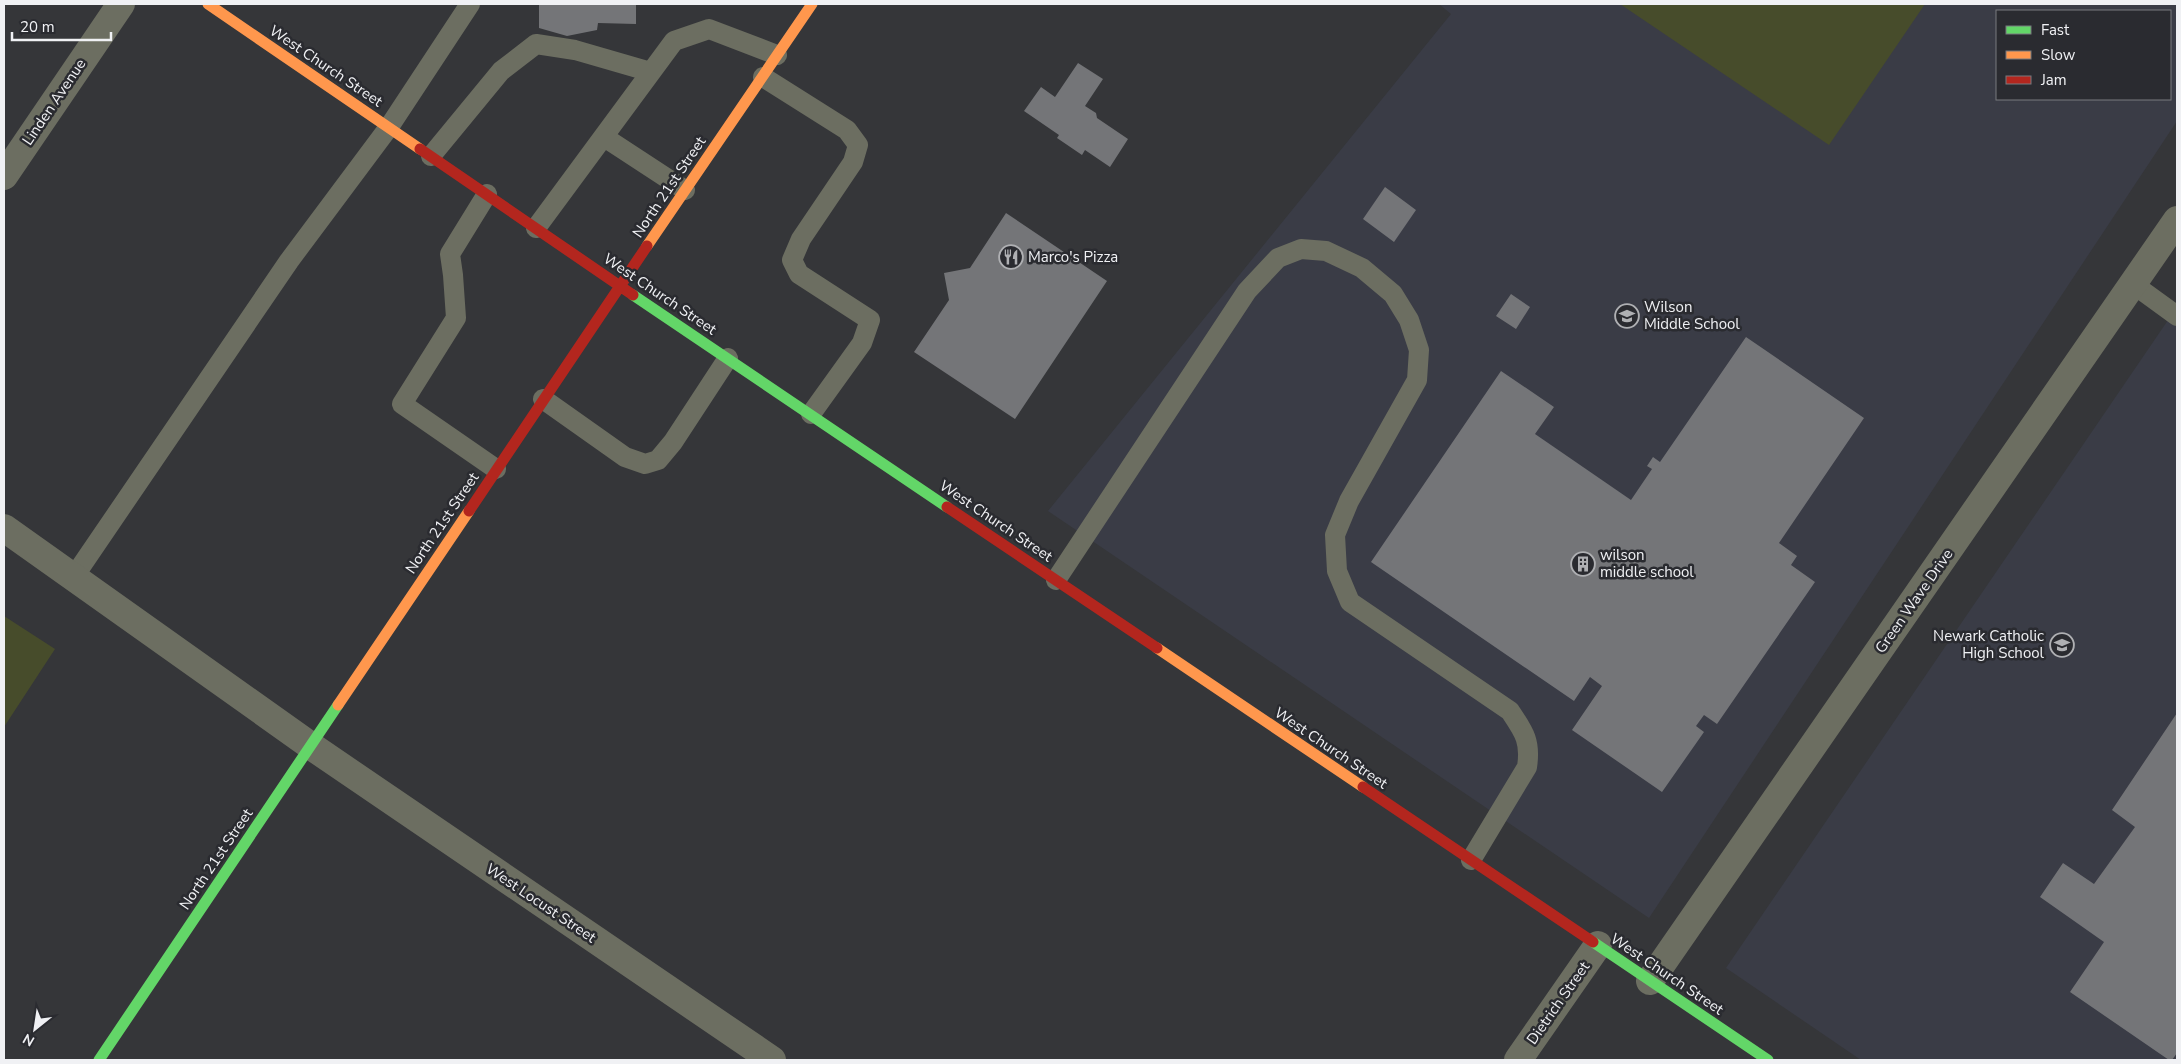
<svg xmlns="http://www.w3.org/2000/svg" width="2181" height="1064" viewBox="0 0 2181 1064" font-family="'Nunito Sans',sans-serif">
  <rect width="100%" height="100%" fill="#353639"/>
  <path fill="#3a3c46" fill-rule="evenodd" d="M1439,4H2177V121L1649,918L1048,511L1451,14ZM1997,11H2170V99H1997Z
    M2177,307V1060H1861L1726,968Z"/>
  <path fill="#474c2b" d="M1620,4H1925L1829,145Z
    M4,616L55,649L4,727Z"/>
  <path fill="#747578" d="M539,4H636V24L598,23L597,30L567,36L539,28Z
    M1078,63L1103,79L1085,106L1096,113L1097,118L1128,139L1110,167L1085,150L1082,155L1057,138L1059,135L1024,111L1041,87L1055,97Z
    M1385,187L1416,210L1394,242L1363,219Z
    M1006,213L1107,281L1015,419L914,352L949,300L944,273L970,268Z
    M1511,294L1530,307L1516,329L1496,316Z
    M1746,337L1864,418L1779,543L1797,556L1791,565L1815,582L1717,724L1704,715L1696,726L1704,732L1662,792L1572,730L1602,686L1590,677L1574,701L1371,562L1501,371L1554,407L1535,434L1631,500L1652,469L1647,466L1653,457L1660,462Z
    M2177,713V1053L2172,1060H2169L2070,992L2104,942L2040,897L2063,863L2094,884L2135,827L2112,810Z"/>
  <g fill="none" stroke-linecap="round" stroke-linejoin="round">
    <path stroke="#6c6e61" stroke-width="20" d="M763,77L847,130L858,145L853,162L801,239L792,260L799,274L870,320L862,343L811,414
      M604,137L685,190
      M431,156L501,71L536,44L575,50L651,72
      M487,194L450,254L453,275L456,318L402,404L496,469
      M536,228L674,41L709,29L777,55
      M2133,284L2177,316
      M543,399L625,457L645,464L658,460L673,442L728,358
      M73,578L289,261L389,127L470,4
      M1056,580L1247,291L1278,258L1301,249L1326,251L1362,268L1393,294L1409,320L1419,350L1417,380L1349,501L1335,535L1337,571L1350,602L1510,711C1524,732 1531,741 1527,767L1471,860"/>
    <path stroke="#6c6e61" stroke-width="28" d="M4,176L121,4
      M4,528L311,746L772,1060
      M1650,981L2177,220
      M1518,1060L1598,945"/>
    <path stroke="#63d668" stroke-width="11" d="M633,295L947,507
      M1593,942L1768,1060
      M99,1060L338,705"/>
    <path stroke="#ff974d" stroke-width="11" d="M208,4L420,149
      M647,246L812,4
      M1157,648L1363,787
      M338,705L469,511"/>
    <path stroke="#b3261e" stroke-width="11" d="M420,149L633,295
      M947,507L1157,648
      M469,511L647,246
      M1363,787L1593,942"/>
  </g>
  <defs>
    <g id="restaurant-ring" transform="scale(1.25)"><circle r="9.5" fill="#2a2b30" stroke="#afb0b3" stroke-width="1.5"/><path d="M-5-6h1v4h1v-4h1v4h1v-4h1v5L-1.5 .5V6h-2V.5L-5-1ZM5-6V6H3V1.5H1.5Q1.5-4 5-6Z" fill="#afb0b3"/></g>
    <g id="school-ring" transform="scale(1.25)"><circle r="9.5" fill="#2a2b30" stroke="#afb0b3" stroke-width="1.5"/><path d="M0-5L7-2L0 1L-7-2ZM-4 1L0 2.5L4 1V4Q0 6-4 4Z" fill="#afb0b3"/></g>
    <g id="building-ring" transform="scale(1.25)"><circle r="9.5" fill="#2a2b30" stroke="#afb0b3" stroke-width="1.5"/><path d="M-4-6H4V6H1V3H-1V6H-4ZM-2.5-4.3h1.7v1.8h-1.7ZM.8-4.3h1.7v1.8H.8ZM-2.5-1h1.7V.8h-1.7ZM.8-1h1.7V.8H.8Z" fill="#afb0b3"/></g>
  </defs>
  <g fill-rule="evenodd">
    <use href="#restaurant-ring" x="1011" y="257"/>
    <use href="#school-ring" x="1627" y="316"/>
    <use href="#building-ring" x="1583" y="564"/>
    <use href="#school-ring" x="2062" y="645"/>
  </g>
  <g text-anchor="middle" stroke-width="5" stroke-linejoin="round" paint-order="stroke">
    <g font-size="15" fill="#f0f1f4" stroke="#2a2b30">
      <text transform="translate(326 66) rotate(34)" y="5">West Church Street</text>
      <text transform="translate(54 102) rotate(-56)" y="5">Linden Avenue</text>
      <text transform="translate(669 187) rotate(-56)" y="5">North 21st Street</text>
      <text transform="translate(660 294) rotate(34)" y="5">West Church Street</text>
      <text transform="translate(996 521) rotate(34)" y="5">West Church Street</text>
      <text transform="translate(442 523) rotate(-56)" y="5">North 21st Street</text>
      <text transform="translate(1914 601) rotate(-55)" y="5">Green Wave Drive</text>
      <text transform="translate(1331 748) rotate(34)" y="5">West Church Street</text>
      <text transform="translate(216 859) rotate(-56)" y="5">North 21st Street</text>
      <text transform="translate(541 903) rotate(34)" y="5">West Locust Street</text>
      <text transform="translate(1667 974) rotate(34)" y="5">West Church Street</text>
      <text transform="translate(1558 1003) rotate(-55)" y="5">Dietrich Street</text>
    </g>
    <g font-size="15" fill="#f0f1f4" stroke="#2a2b30" text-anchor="start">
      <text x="1028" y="262">Marco's Pizza</text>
      <text x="1644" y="312">Wilson<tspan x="1644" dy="17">Middle School</tspan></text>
      <text x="1600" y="560">wilson<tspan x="1600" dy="17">middle school</tspan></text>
      <text x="2044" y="641" text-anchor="end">Newark Catholic<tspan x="2044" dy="17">High School</tspan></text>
    </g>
  </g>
  <rect width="2181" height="1064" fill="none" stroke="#f0f1f4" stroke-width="10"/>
  <rect x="1996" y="10" width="175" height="90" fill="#2a2b30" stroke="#797a7e"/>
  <rect x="2006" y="26" width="25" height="8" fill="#63d668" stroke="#797a7e"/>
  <text x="2041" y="35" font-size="15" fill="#f0f1f4">Fast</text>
  <rect x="2006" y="51" width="25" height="8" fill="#ff974d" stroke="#797a7e"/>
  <text x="2041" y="60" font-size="15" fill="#f0f1f4">Slow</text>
  <rect x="2006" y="76" width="25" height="8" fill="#b3261e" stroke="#797a7e"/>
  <text x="2041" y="85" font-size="15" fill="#f0f1f4">Jam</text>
  <g transform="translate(35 1029) rotate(210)" stroke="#2a2b30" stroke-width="4" paint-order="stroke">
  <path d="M0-4L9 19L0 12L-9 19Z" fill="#f0f1f4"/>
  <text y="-8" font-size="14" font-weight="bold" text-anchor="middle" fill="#f0f1f4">N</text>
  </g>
  <path d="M12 32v8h99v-8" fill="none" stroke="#f0f1f4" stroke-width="2.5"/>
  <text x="20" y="32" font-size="15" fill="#f0f1f4" stroke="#2a2b30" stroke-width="4" paint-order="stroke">20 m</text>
</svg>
